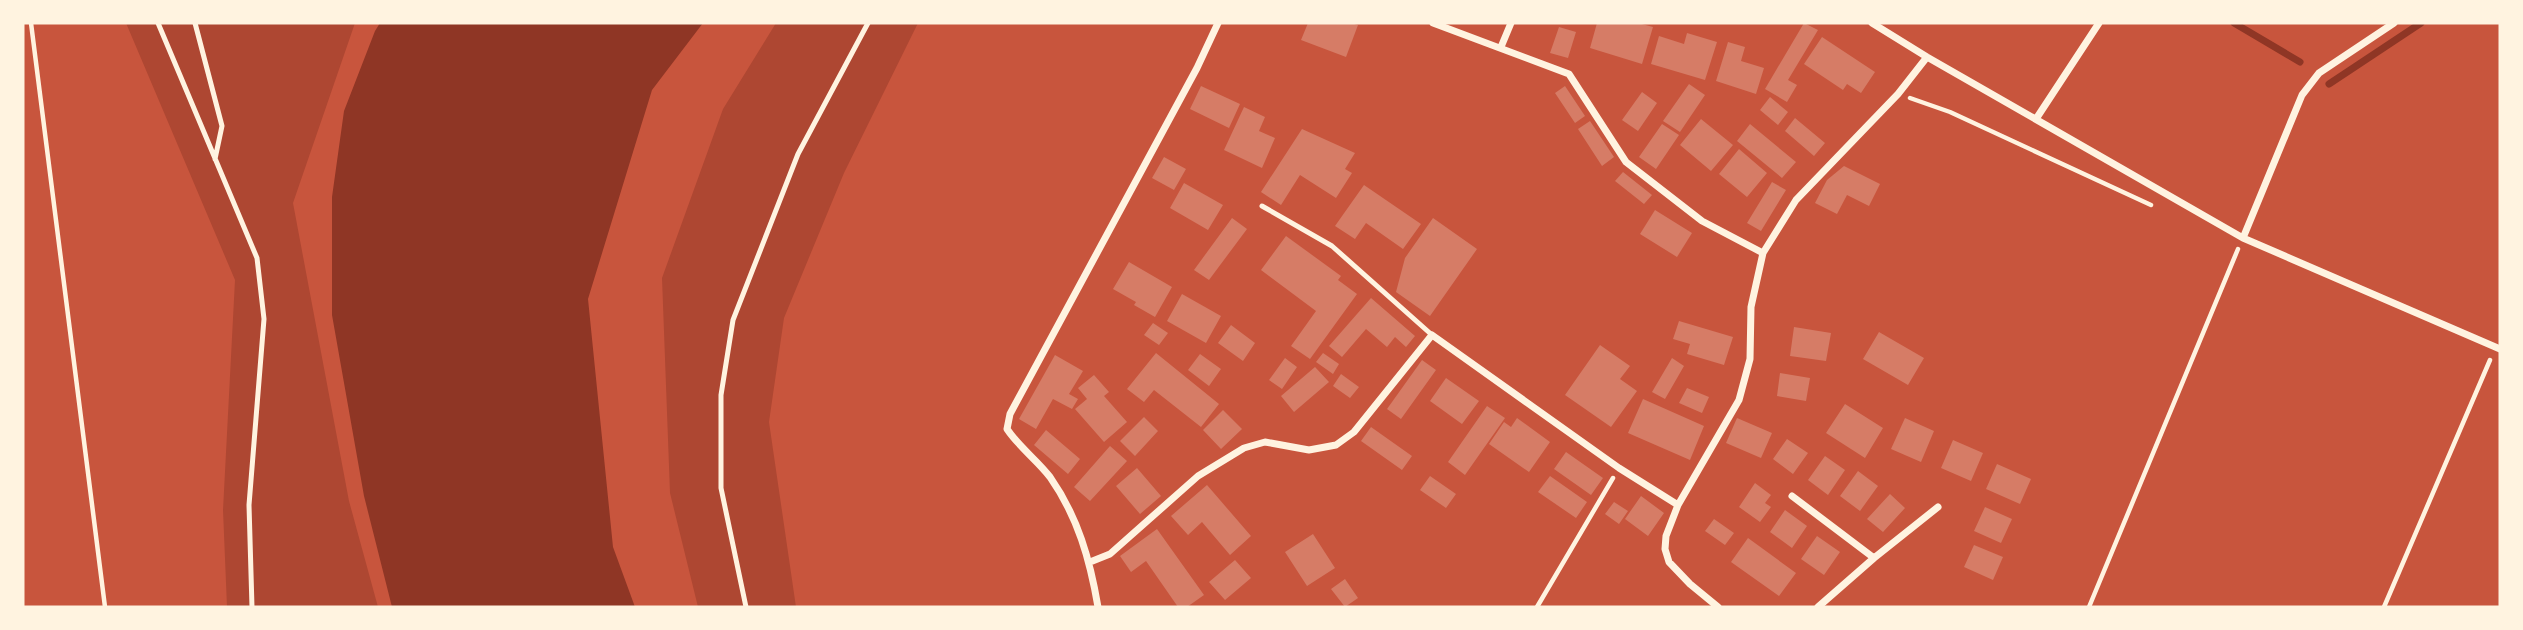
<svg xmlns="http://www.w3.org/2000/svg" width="2523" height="630" viewBox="0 0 2523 630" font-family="'Source Serif 4',serif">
  <rect width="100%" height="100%" fill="#c8553d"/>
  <path fill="#ae4732" d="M126,23H355L293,203L349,501L378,607H227L223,510L235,280Z
    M776,23H918L844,173L784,318L769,422L796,607H698L670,493L662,278L723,109Z"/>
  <path fill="#8f3625" d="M380,23H703L652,90L588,299L613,547L635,607H392L364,496L332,315V197L344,111L375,31Z"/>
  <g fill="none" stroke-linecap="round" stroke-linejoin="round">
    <path stroke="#8f3625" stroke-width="7" d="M2234,23L2300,62
      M2329,84L2421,23"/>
  </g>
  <path fill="#d67c66" d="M1308,23H1351L1358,25L1346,57L1301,40Z
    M1597,23H1638L1653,27L1642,64L1590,48Z
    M1804,23L1818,30L1788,80L1797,85L1787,102L1765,89Z
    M1559,27L1576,32L1568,58L1550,53Z
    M1687,33L1717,42L1705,80L1651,64L1659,36L1684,44Z
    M1822,37L1875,72L1861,93L1847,84L1843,90L1804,64Z
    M1728,42L1745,47L1741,61L1764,68L1756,94L1716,81Z
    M1689,84L1705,95L1680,132L1663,121Z
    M1201,86L1240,104L1229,128L1190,109Z
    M1565,86L1585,116L1575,123L1555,93Z
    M1642,92L1657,103L1638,131L1622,120Z
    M1770,97L1788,112L1778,125L1760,110Z
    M1244,107L1265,117L1259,131L1275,138L1262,168L1224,150Z
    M1795,118L1825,143L1814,156L1785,131Z
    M1701,119L1733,145L1711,171L1680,145Z
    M1590,121L1614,157L1602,166L1578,129Z
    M1662,124L1679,135L1656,169L1639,157Z
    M1750,124L1796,162L1782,178L1737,141Z
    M1302,129L1355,153L1345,169L1352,173L1336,198L1300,175L1281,205L1261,192Z
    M1739,149L1767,173L1747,197L1719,174Z
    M1164,157L1186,169L1174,190L1152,178Z
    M1844,166L1880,184L1869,206L1847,195L1837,214L1815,203L1827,180Z
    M1623,172L1652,195L1644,204L1615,181Z
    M1772,182L1786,190L1761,231L1747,223Z
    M1184,183L1223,205L1208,230L1170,208Z
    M1364,185L1421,224L1403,249L1366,223L1355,239L1335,226Z
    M1655,210L1692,233L1677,257L1640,234Z
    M1232,218L1247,229L1209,280L1194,270Z
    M1433,218L1477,249L1430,316L1396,292L1405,258Z
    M1286,236L1341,276L1338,280L1357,294L1310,359L1291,346L1316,311L1261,270Z
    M1129,262L1172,287L1155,317L1134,305L1136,302L1113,289Z
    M1182,294L1221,316L1206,343L1167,321Z
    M1371,298L1415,336L1406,347L1395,337L1387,347L1366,329L1342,357L1329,346Z
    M1679,321L1733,337L1724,365L1687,354L1690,344L1673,339Z
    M1153,323L1168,333L1159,345L1144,335Z
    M1231,325L1255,343L1243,361L1218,343Z
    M1794,327L1831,333L1826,361L1790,356Z
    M1879,332L1924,358L1908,385L1863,359Z
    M1600,345L1630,366L1620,379L1637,391L1611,427L1565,395Z
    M1156,353L1219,404L1201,427L1154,390L1144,402L1127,389Z
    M1323,353L1339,364L1333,374L1316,362Z
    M1200,354L1221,369L1209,386L1188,370Z
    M1055,355L1083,371L1069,394L1078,399L1072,409L1053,399L1036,429L1019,419Z
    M1285,358L1297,367L1282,389L1269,380Z
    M1672,358L1684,366L1665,399L1652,392Z
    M1422,360L1436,370L1401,419L1387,409Z
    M1315,367L1329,382L1294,412L1281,396Z
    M1780,373L1810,378L1806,401L1777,396Z
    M1341,374L1359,387L1350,398L1333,386Z
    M1094,375L1109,392L1104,396L1127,422L1104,442L1075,409L1087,399L1078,388Z
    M1446,378L1479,401L1462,424L1430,401Z
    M1687,388L1709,397L1702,413L1679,403Z
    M1643,399L1704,426L1690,460L1628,433Z
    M1845,404L1883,428L1865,458L1826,433Z
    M1487,406L1505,418L1465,475L1448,462Z
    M1223,410L1242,429L1221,449L1203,430Z
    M1144,417L1158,431L1135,456L1120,441Z
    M1517,418L1550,442L1529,472L1489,444L1504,422L1511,427Z
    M1737,418L1772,433L1761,458L1726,443Z
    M1905,418L1934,431L1921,462L1891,449Z
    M1371,427L1412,456L1402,470L1361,441Z
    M1046,430L1080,459L1068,474L1034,445Z
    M1787,439L1808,453L1793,474L1773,459Z
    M1953,440L1983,453L1971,481L1941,468Z
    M1110,446L1127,461L1090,501L1074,487Z
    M1566,452L1603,478L1591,495L1554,469Z
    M1825,456L1845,470L1828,495L1808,480Z
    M1997,464L2031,479L2020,504L1986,489Z
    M1137,468L1161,496L1140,514L1116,486Z
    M1858,471L1878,486L1860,511L1840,496Z
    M1430,476L1456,494L1446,508L1420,490Z
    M1550,476L1587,502L1576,518L1538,492Z
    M1755,483L1771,495L1765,503L1771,507L1760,522L1739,507Z
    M1207,485L1251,536L1230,555L1202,522L1188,535L1171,516Z
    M1890,494L1905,508L1883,532L1867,519Z
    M1641,496L1664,513L1648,536L1625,519Z
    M1614,502L1628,511L1619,524L1605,514Z
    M1985,507L2012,519L2001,543L1974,531Z
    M1785,510L1807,526L1792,548L1770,532Z
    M1714,519L1734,533L1725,545L1705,531Z
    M1157,529L1204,595L1187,607H1178L1146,561L1131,572L1120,556Z
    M1313,534L1335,568L1307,586L1285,552Z
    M1817,536L1840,552L1824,575L1801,559Z
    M1748,538L1796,573L1779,596L1731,562Z
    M1974,545L2003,557L1993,580L1964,567Z
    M1235,560L1251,578L1225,600L1209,582Z
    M1345,579L1358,598L1345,607L1331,589Z"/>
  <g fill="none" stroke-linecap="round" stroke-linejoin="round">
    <path stroke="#fff3e0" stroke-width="4.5" d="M31,23L105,607
      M1910,98L1950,112L2151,205
      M1537,607L1613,478
      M2089,607L2238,249
      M2384,607L2490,360"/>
    <path stroke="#fff3e0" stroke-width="5" d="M158,23L257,258L264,319L249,505L252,607
      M195,23L222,126L215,159
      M1262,206L1332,246L1432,335
      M746,607L721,488V395L733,320L798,154L868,23"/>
    <path stroke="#fff3e0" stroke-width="7" d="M1433,23L1569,74L1626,162L1702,221L1763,253
      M1872,23L1927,57L2243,238L2500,349
      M1501,47L1511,23
      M2036,119L2099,23
      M2243,238L2302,95L2319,73L2394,23
      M1792,496L1874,558
      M1090,562L1110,554L1198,476L1244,448L1265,442L1309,450L1336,445L1354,432L1432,335L1619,468L1678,505
      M1098,607C1090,560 1078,517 1050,477C1037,460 1019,447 1007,429L1010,414L1197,68L1218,23
      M1718,607L1690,584L1669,562L1665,549L1666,536L1678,505L1739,400L1750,359L1751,307L1763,253L1796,200L1898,94L1927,57
      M1818,607L1874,558L1938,507"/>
  </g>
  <rect width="2523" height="630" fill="none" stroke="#fff3e0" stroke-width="49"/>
</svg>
